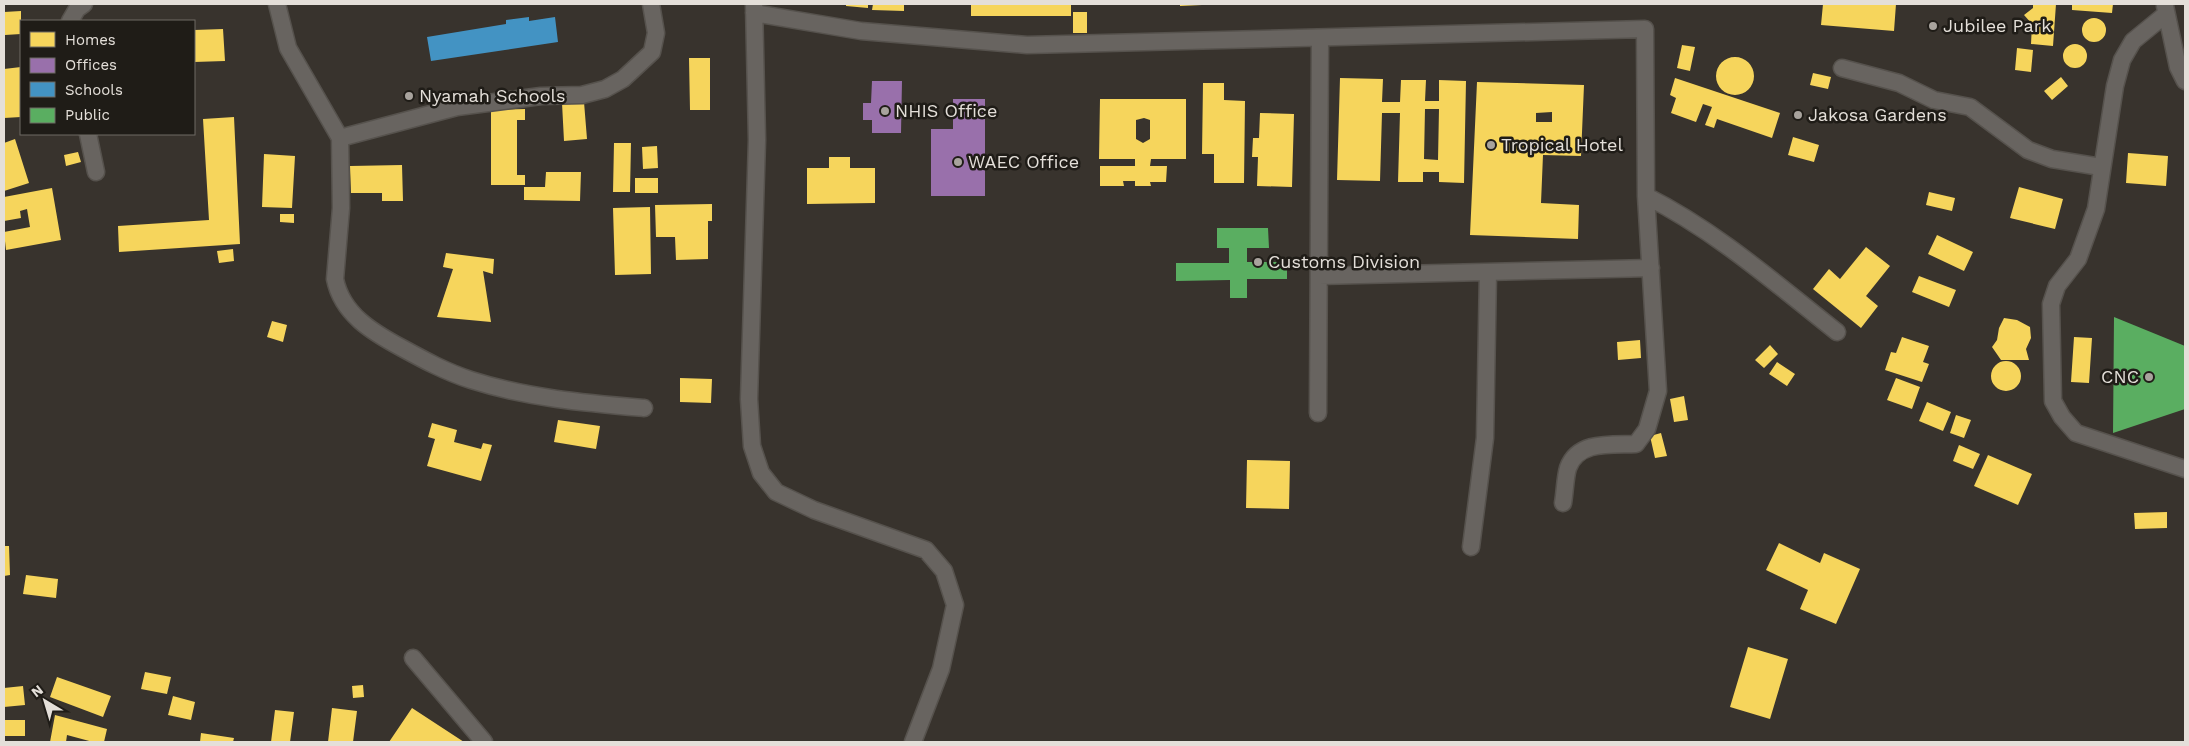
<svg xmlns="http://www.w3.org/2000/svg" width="2189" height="746" viewBox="0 0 2189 746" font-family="'Work Sans',sans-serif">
  <rect width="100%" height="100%" fill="#38332d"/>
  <path fill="#f6d55c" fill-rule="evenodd" d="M846,4H868V8L846,6Z
    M873,4H904V11L872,10Z
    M971,4H1071V16H971Z
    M1180,4H1202V5L1180,6Z
    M1823,4H1896L1894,31L1821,25Z
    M2033,4H2056L2053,46L2031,44L2032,24L2024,15L2033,8Z
    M2072,4H2113L2112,13L2072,10Z
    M21,11V34L5,35L4,12Z
    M1073,12H1087V33H1073Z
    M2082 30a12 12 0 1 1 24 0a12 12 0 1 1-24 0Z
    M223,29L225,61L194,62V30Z
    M2063 56a12 12 0 1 1 24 0a12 12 0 1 1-24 0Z
    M1682,45L1695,47L1690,71L1677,68Z
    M2017,48L2033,50L2031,72L2015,70Z
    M1716 76a19 19 0 1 1 38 0a19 19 0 1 1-38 0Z
    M689,58H710V110H690Z
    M21,67V117L4,118V69Z
    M1813,73L1831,77L1828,89L1810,85Z
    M2061,77L2068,86L2052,100L2044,91Z
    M1340,78L1383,79L1382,102H1400L1401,80H1426L1425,101H1439V80L1466,81L1464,183L1439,182V172H1423V182H1398L1400,113H1382L1380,181L1337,180ZM1425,109H1439L1438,160L1424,159Z
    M1675,78L1780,113L1772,138L1717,119L1714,128L1705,125L1712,107L1703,104L1696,122L1671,113L1676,98L1670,95Z
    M1477,82L1584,85L1581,156L1543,155L1541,203L1579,205L1578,239L1470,235ZM1552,112V122H1536V113Z
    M1203,83H1224V100L1245,101L1244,183H1214V154H1202Z
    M1100,99H1186V159H1151L1150,166H1167L1166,182H1150L1151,186H1135V181H1123L1124,186H1100V166H1135V159H1099ZM1144,118L1150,120V139L1143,143L1136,139V120Z
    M584,102L587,139L564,141L562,103Z
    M525,109V120H517V175H525V185H491V110Z
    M1260,113L1294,114L1292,187L1257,186L1258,157H1252L1253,138H1259Z
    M234,117L240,244L119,252L118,226L209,220L203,119Z
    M1793,137L1819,145L1814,162L1788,155Z
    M15,139L29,183L4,191V143Z
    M614,143H631L630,192H613Z
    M657,146L658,168L643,169L642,147Z
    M78,152L81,162L66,166L64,155Z
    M2128,153L2168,156L2166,186L2126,183Z
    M264,154L295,156L292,208L262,207Z
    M829,157H850V168H875V203L807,204V168H829Z
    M402,165L403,201H382V193H351L350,166Z
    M546,172H581L580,201L524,200V187H545Z
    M635,178H658V193H635Z
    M2019,187L2063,199L2055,229L2010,218Z
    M52,188L61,240L6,250L4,232L30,227L27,209L20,211L21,218L4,221V197Z
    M1929,192L1955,198L1952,211L1926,205Z
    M712,204V221H708V259L676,260L675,237H656L655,205Z
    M650,207L651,274L615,275L613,208Z
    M280,214H294V223L280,222Z
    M1937,235L1973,252L1964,271L1928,254Z
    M1866,247L1890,266L1866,296L1878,306L1861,328L1813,289L1829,269L1840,279Z
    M233,249L234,261L219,263L217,251Z
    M446,253L494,259L493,274L483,271L491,322L437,317L453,269L443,267Z
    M1919,276L1956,290L1949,307L1912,292Z
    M2004,318L2017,320L2030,327L2031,338L2026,349L2029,360H2001L1992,347L1997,340L1999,328Z
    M272,321L287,325L283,342L267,337Z
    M1902,337L1929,346L1923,362L1929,364L1922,382L1885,370L1891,352L1896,353Z
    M2074,337L2092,338L2089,383L2071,382Z
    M1640,340L1641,358L1618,360L1617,342Z
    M1770,345L1778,354L1764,368L1755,360Z
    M1991 376a15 15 0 1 1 30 0a15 15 0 1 1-30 0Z
    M1777,362L1795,374L1787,386L1769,374Z
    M680,378L712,379L711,403L680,402Z
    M1896,378L1920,387L1912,409L1887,400Z
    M1684,396L1688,420L1674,422L1670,399Z
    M1927,402L1951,412L1943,431L1919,421Z
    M1956,415L1971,420L1964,438L1950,433Z
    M558,420L600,426L596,449L554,442Z
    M432,423L457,430L454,442L481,449L483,443L492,445L481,481L427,466L435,439L428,437Z
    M1661,433L1667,456L1655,458L1650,436Z
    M1959,445L1980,454L1973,469L1953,461Z
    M1988,455L2032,474L2018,505L1974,486Z
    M1247,460L1290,461L1289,509L1246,508Z
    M2167,512V528L2135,529L2134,513Z
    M1779,543L1820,563L1824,553L1860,569L1836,624L1800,609L1808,590L1766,570Z
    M4,546H9L10,575L4,576Z
    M26,575L58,579L56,598L23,594Z
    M1748,647L1788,659L1770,719L1730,707Z
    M145,672L171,677L167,694L141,689Z
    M57,677L111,696L103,717L50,697Z
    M363,685L364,697L353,698L352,686Z
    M23,686L25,705L4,707V688Z
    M173,696L195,702L191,720L168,715Z
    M332,708L357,711L353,742H328Z
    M412,708L464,742H389Z
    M275,710L294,712L290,742H271Z
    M55,715L107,729L104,742H93L67,735L66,742H50Z
    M4,720H25V736H4Z
    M201,733L234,738L233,742H200Z"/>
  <path fill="#9970ab" d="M872,81H902L901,133H872V120H863V103H871Z
    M953,99H985V196H931V129H953Z"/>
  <path fill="#4393c3" d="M529,17V21L555,17L558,42L431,61L427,37L506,24V20Z"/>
  <path fill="#5aae61" d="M1217,228H1268L1269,248H1247V262H1287V279H1247V298H1230V280L1176,281V263H1229V248H1217Z
    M2114,317L2185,346V409L2113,433Z"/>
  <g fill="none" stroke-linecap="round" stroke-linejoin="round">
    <g stroke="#56524d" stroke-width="19">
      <path id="street" d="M277,4L288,48L340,138L341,208L335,279C342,314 372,332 402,348C424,360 446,372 471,380C527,398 586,403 644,408
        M754,4L757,140L749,399L752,446L761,473L776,492L814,510L926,550L944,571L955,605L941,669L913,742
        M2165,6L2178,67L2185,81
        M754,13L861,31L1027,45L1645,29L1646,196L1658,391L1647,429L1636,444C1612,445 1578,440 1568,468C1565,478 1565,492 1563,503
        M2166,14L2133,41L2122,60L2115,86L2096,209L2078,259L2057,286L2051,304L2053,401L2062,417L2076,433L2185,469
        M70,21L77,9L84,4
        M1842,68L1899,83L1934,100L1970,107L2028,150L2052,159L2101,167
        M88,134L96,172
        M340,138L457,107L541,96L582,95L605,89L623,79L652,52L656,33L651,4
        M1646,196C1716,231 1775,283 1837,332
        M1319,276L1651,268
        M1318,413L1320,38
        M1471,547L1485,438L1488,272
        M413,658L484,742"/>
    </g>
    <use href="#street" stroke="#686460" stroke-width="16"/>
  </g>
  <g fill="#a8a39d" stroke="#1f1c17" stroke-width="2">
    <circle cx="1933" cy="26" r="5"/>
    <circle cx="409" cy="96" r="5"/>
    <circle cx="885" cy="111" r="5"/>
    <circle cx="1798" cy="115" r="5"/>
    <circle cx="1491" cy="145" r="5"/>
    <circle cx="958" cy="162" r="5"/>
    <circle cx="1258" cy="262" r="5"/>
    <circle cx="2149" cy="377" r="5"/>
  </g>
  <g text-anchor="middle" stroke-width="5" stroke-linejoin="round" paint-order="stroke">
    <g font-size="18" fill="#e4dfd9" stroke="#1f1c17" text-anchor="start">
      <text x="1943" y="32">Jubilee Park</text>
      <text x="419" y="102">Nyamah Schools</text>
      <text x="895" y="117">NHIS Office</text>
      <text x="1808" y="121">Jakosa Gardens</text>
      <text x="1501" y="151">Tropical Hotel</text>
      <text x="968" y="168">WAEC Office</text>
      <text x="1268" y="268">Customs Division</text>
      <text x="2139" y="383" text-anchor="end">CNC</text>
    </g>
  </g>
  <rect width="2189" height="746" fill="none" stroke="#e4dfd9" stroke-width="10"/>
  <rect x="20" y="20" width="175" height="115" fill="#1f1c17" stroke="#6e6a65"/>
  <rect x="30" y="32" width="25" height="15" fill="#f6d55c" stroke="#6e6a65"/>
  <text x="65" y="45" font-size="15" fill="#e4dfd9">Homes</text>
  <rect x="30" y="58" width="25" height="15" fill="#9970ab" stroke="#6e6a65"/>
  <text x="65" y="70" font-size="15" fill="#e4dfd9">Offices</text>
  <rect x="30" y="82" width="25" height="15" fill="#4393c3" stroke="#6e6a65"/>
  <text x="65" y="95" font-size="15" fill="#e4dfd9">Schools</text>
  <rect x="30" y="108" width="25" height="15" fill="#5aae61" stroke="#6e6a65"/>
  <text x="65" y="120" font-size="15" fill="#e4dfd9">Public</text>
  <g transform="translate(45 701) rotate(322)" stroke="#1f1c17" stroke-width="4" paint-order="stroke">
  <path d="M0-4L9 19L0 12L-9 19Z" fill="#e4dfd9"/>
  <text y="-8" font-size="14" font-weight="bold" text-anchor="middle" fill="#e4dfd9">N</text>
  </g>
</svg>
